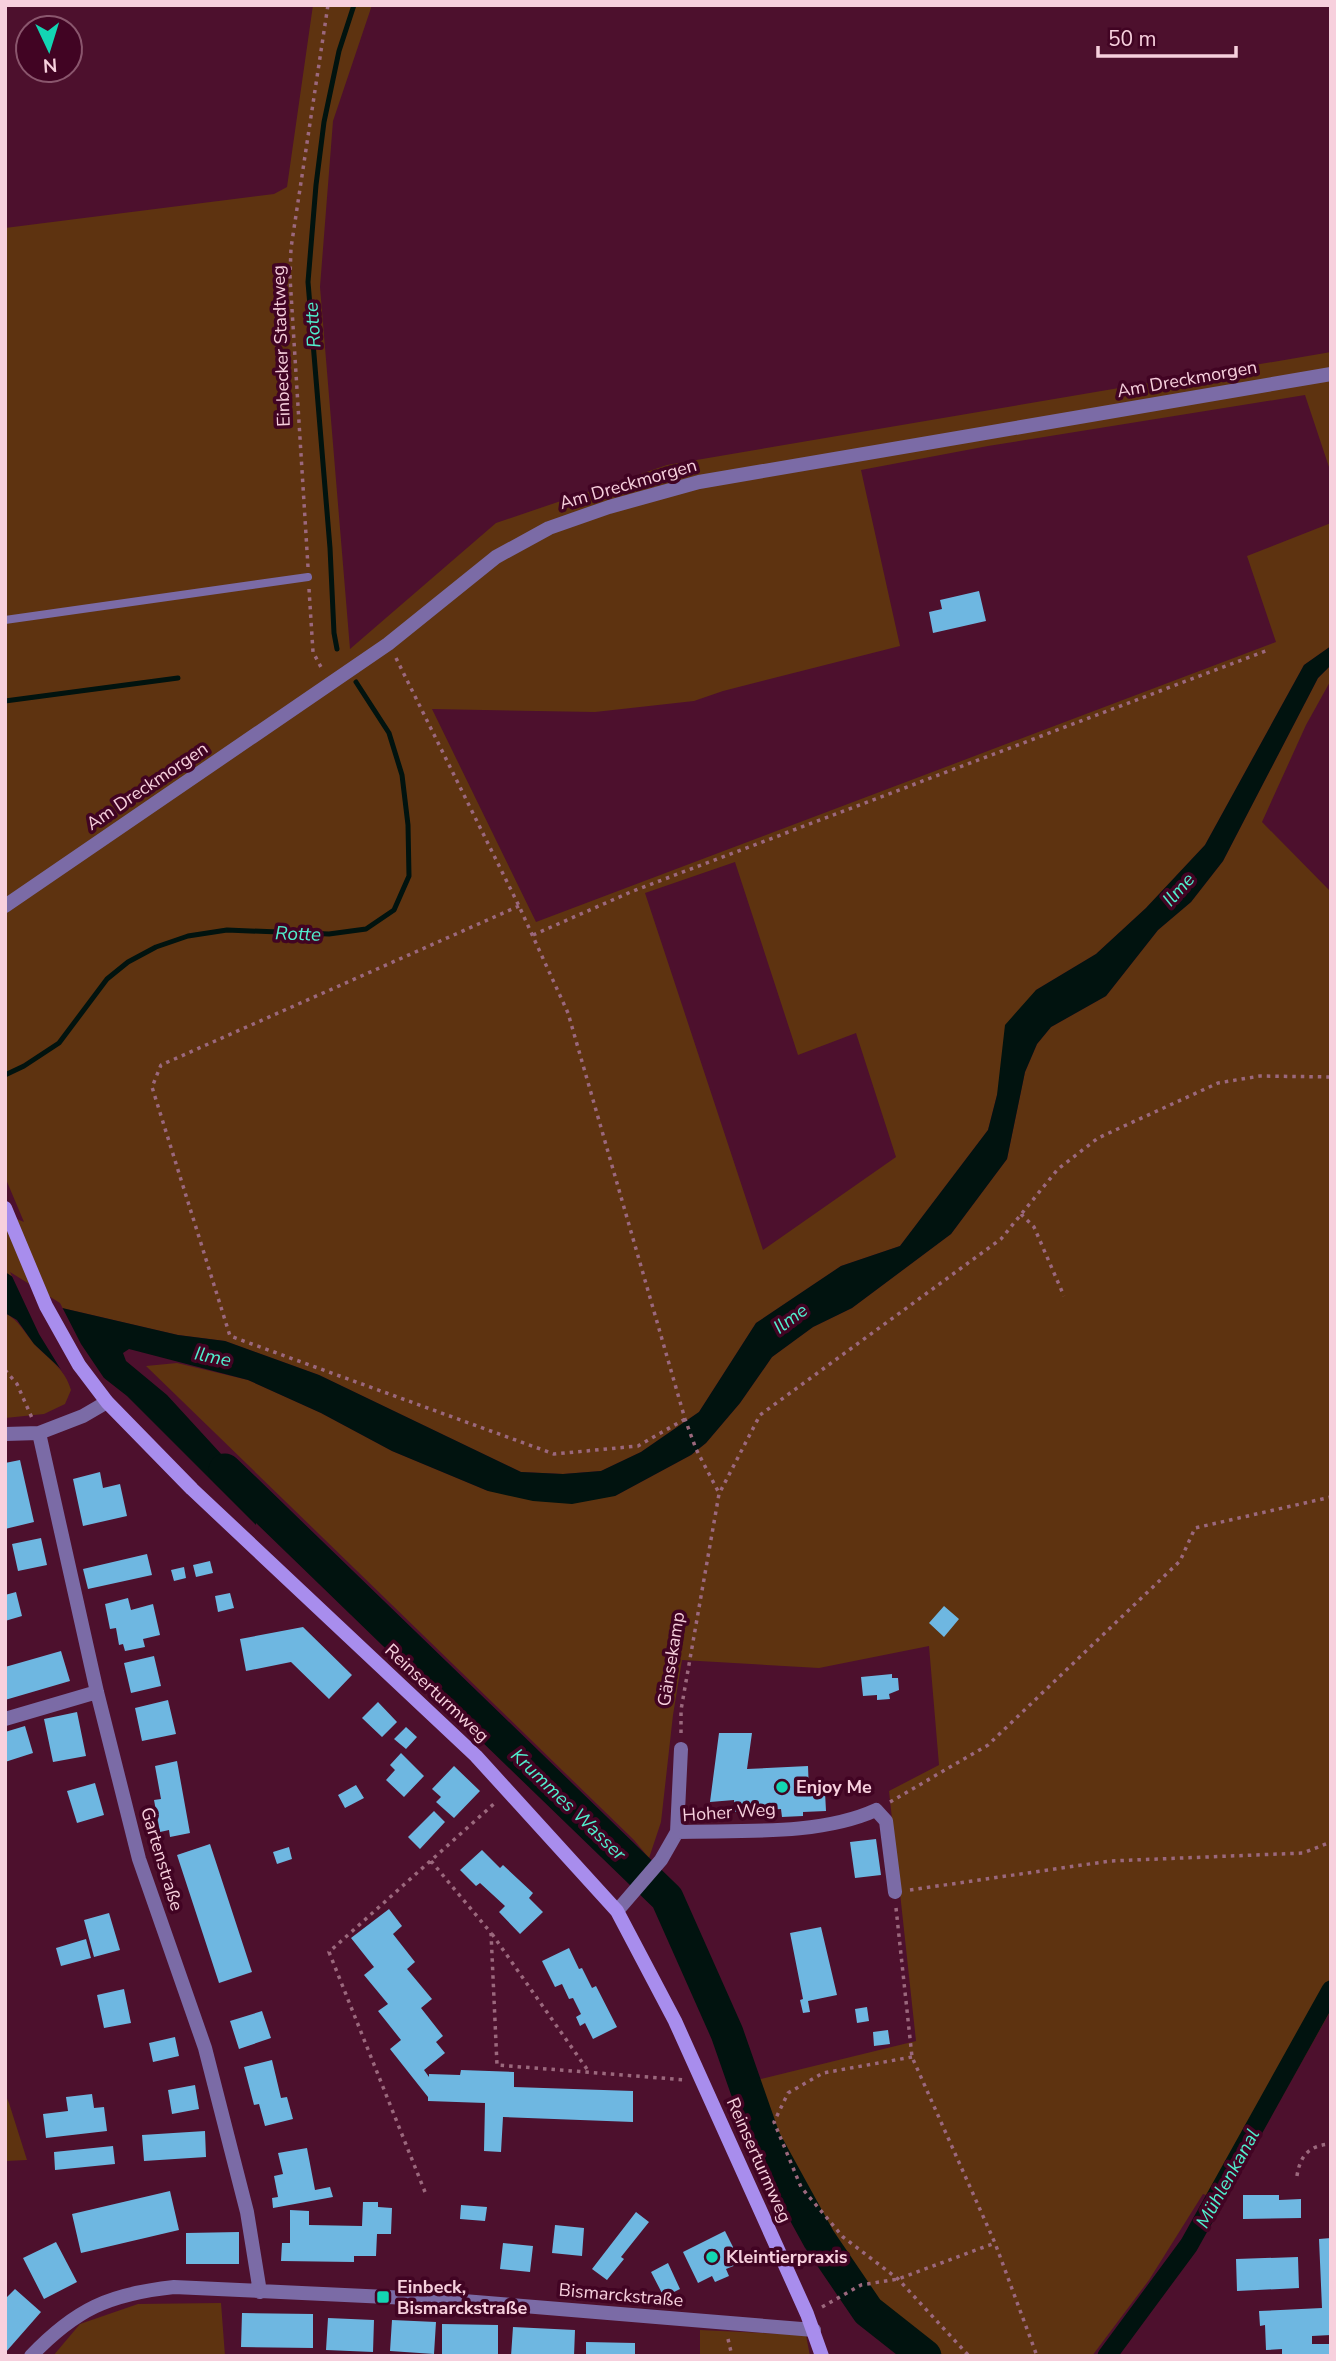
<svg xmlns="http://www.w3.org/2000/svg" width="1336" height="2361" viewBox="0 0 1336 2361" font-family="'Nunito Sans',sans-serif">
  <rect width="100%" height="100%" fill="#4d102d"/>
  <path fill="#5e3310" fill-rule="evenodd" d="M313,5H372L333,121L320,287L350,649L496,523L667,465L1331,352V473L1305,395L988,446L861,470L900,646L723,691L694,701L595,712L432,709L536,922L1276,642L1247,556L1331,523V646L1304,665L1205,845L1146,908L1096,954L1036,990L997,1095L988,1130L900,1246L841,1266L756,1323L699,1412L641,1452L601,1471L563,1474L521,1472L319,1375L225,1341L178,1335L62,1308L5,1272V1214L24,1222L5,1177V228L274,194L287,187ZM735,862L798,1055L856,1033L896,1157L763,1250L645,893Z
    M1331,665V680L1306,725L1262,822L1331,892V2010L1223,2201L1203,2194L1149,2280L1092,2356H909L858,2314L814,2248L756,2143L732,2086L916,2041L889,1791L939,1765L929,1646L819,1668L682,1660L673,1715L661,1822L649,1858L634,1840L146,1366L177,1363L248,1380L321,1413L392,1451L488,1491L615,1496L691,1455L706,1443L740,1403L772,1357L813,1327L852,1308L951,1234L1007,1159L1025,1072L1037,1044L1051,1027L1106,996L1158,930L1191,902L1223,861L1318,678Z
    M5,1313C20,1321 25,1334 36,1346C50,1360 65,1369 71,1390L65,1404L44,1414L5,1418Z
    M5,2094L9,2103L27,2160L5,2161Z
    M221,2303L225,2356H53L80,2324L138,2304Z
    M700,2330L806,2335L810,2356H700Z"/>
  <path fill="#01130f" d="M1331,646V665L1318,678L1223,861L1191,902L1158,930L1106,996L1051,1027L1037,1044L1025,1072L1007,1159L951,1234L852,1308L813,1327L772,1357L740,1403L706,1443L691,1455L615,1496L572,1504L533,1501L488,1491L392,1451L321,1413L248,1380L129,1349L123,1353L126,1361L167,1395L257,1493L256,1525L127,1396L104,1378L62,1370L34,1344L17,1320L5,1313V1272L62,1308L178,1335L225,1341L319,1375L521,1472L563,1474L601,1471L641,1452L699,1412L756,1323L841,1266L900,1246L988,1130L997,1095L1005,1025L1036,990L1096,954L1146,908L1205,845L1304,665Z"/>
  <path fill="#4d102d" d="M10,1272L60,1303L81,1344L108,1384L63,1373L39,1334Z"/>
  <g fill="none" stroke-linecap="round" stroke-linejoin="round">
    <path stroke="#01130f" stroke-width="5" d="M337,649L334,633L330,548L308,282L316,185L324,122L339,51L354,5
      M5,701L178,678
      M5,1075L24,1066L59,1043L107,979L128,962L156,947L188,936L227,930L329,934L366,929L394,910L409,876L408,825L402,775L389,733L356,682"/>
    <path stroke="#01130f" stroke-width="19" d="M1107,2356L1189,2245L1331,1990"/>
    <path stroke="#01130f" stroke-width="33" d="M225,1470L667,1898L727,2033L764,2139L819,2239L868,2311L925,2356"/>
  </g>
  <path fill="#6eb7e1" d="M979,591L986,621L933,633L929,612L942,609L940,600Z
    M20,1460L34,1522L5,1529V1463Z
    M100,1472L103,1488L120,1484L127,1516L83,1526L73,1479Z
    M41,1538L47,1565L18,1571L12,1544Z
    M147,1554L152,1575L88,1589L83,1569Z
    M210,1561L213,1573L196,1577L193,1565Z
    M184,1567L186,1578L174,1581L171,1570Z
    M16,1592L22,1616L5,1621V1595Z
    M230,1593L234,1608L218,1612L215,1596Z
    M128,1598L131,1610L153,1604L160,1635L143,1639L145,1647L125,1651L123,1644L119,1645L116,1628L110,1629L105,1604Z
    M944,1606L959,1619L944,1637L929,1623Z
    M303,1627L352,1675L329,1699L291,1662L246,1671L240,1639Z
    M61,1651L70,1681L5,1700V1667Z
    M154,1656L161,1686L131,1693L124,1663Z
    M892,1674V1678H898L899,1690L889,1694L890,1699L877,1700V1695L863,1696L861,1677Z
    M168,1700L176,1734L142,1741L135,1708Z
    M378,1702L397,1722L382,1737L362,1718Z
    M77,1712L86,1756L53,1762L44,1719Z
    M25,1726L33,1753L5,1762V1732Z
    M406,1727L417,1737L406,1749L394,1739Z
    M719,1733H752L747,1769L808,1766L809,1792H825L826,1811L803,1812V1816L782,1817L781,1809L735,1812L734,1800L710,1802Z
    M401,1753L424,1776L404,1797L386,1780L395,1770L390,1765Z
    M177,1761L190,1833L170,1837L169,1830L160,1832L154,1800L161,1799L155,1766Z
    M454,1766L480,1791L454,1818L436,1802L441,1797L432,1789Z
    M95,1783L104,1815L77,1823L67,1791Z
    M356,1785L364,1798L345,1808L338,1795Z
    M434,1811L445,1822L420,1849L408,1837Z
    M876,1839L881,1875L855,1878L850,1842Z
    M210,1844L252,1972L219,1983L177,1855Z
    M289,1847L292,1859L277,1864L273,1852Z
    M482,1850L500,1868L503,1865L533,1893L529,1898L543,1912L520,1934L499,1912L505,1906L480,1883L476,1886L460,1870Z
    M389,1909L402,1926L393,1934L415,1962L407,1969L432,1999L421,2008L443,2036L436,2042L445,2053L424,2070L429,2077V2074L460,2075L461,2070L514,2072V2087L633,2091V2122L503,2117L501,2152L484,2151L485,2103L428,2101V2097L390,2049L401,2040L378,2011L388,2004L364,1975L374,1967L351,1938Z
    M109,1913L120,1950L94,1957L84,1920Z
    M821,1927L837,1995L808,2001L810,2012L803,2013L800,2000L803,1999L790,1933Z
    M86,1939L91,1958L61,1966L56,1948Z
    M569,1948L579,1969L582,1968L592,1988L596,1986L617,2027L593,2039L585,2023L580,2026L576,2017L581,2014L573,1998L569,1999L562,1984L555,1987L542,1961Z
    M124,1989L131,2023L104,2028L97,1995Z
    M867,2007L869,2021L857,2023L855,2009Z
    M262,2011L271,2038L239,2049L230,2021Z
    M888,2030L890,2044L874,2046L873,2032Z
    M175,2037L179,2056L153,2062L149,2043Z
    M272,2060L281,2098L287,2097L293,2119L265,2126L259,2104L254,2105L244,2067Z
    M195,2085L199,2109L172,2114L168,2090Z
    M92,2094L94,2108L104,2107L107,2131L46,2138L43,2114L68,2111L66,2097Z
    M205,2131L206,2157L144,2161L142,2135Z
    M113,2146L115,2164L55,2170L54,2152Z
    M307,2148L315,2190L330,2187L333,2197L273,2208L272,2198L278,2197L274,2176L283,2174L278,2153Z
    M170,2191L179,2230L81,2253L72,2214Z
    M1243,2195H1279V2200L1301,2199V2218L1243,2219Z
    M363,2202H378V2207L392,2208L391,2234H377L376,2256H354V2262L281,2261L282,2243H290V2210L309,2211V2225L362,2226Z
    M461,2205L487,2207L485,2221L460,2219Z
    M636,2212L649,2222L621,2257L624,2259L607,2280L592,2269Z
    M555,2225L584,2228L582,2256L552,2253Z
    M725,2231L741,2263L726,2269L729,2276L715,2282L712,2276L698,2283L683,2252Z
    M239,2232V2264H186V2233Z
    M1331,2238V2335L1312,2336V2344H1331V2356H1282V2349L1266,2350L1265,2325L1260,2326L1259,2311L1322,2308L1319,2239Z
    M56,2242L77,2282L44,2299L23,2258Z
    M503,2243L533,2246L530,2272L500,2269Z
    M1298,2257L1299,2288L1237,2291L1236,2259Z
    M668,2263L680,2289L664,2297L651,2272Z
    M15,2289L41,2312L5,2353V2299Z
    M242,2313L313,2314V2348L241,2347Z
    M328,2318L374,2320L373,2352L326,2350Z
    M392,2320L436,2322L434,2354L390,2351Z
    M442,2324L498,2325V2356H442Z
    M513,2327L575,2330L574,2356H511Z
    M586,2342L635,2343V2356H586Z"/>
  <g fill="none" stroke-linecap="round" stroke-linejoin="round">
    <path stroke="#9b687d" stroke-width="3.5" stroke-dasharray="3.5 5" stroke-linecap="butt" d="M308,567L290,277L291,248L328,5
      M309,589L313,652L322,669
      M396,658L519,906L568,1013L685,1419L696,1449L719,1493
      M519,906L161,1065L152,1087L230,1336L554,1454L638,1446L685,1419
      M533,935L633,891L1268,650
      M1021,1214L1034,1227L1064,1296
      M5,1370L17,1384L32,1418
      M681,1733V1710L719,1494L760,1415L1001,1239L1058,1169L1098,1138L1218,1083L1260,1076L1331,1077
      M890,1802L988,1745L1180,1561L1195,1528L1331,1497
      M431,1861L491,1933L497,2065L686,2080
      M910,1890L1110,1861L1303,1853L1331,1842
      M896,1908L912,2057L995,2243L1037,2356
      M492,1934L589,2072
      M912,2057L823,2073L788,2093L774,2122L801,2187L843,2237L898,2279L969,2356
      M1297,2176C1300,2155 1310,2145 1331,2144
      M425,2192L329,1952L496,1802
      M822,2307L861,2285L898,2279L995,2243
      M728,2339L732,2356"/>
    <path stroke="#7b6ba6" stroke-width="8" d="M5,620L308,577"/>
    <path stroke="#7b6ba6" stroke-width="14" d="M5,906L388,644L496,557L549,528L609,507L699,482L1331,374
      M39,1433L97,1692L139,1859L205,2048L247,2212L260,2292
      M5,1434L39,1433L83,1416L107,1402
      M5,1719L97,1692
      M677,1832C739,1830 819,1836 876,1810L886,1821L895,1892
      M617,1911L661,1860L677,1832L681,1749
      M31,2356C76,2309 109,2294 174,2287L451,2300L814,2330"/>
    <path stroke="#a88ded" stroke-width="14" d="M5,1208L46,1306L79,1365L107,1402L192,1489L476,1756L617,1911L675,2021L807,2314L822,2356"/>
  </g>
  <g fill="#13d5b3" stroke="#410423" stroke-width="2.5">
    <circle cx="782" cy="1787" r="7"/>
    <circle cx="712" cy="2257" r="7"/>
    <rect x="376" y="2290" width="14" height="14" rx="3.5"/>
  </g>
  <g text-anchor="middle" stroke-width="7" stroke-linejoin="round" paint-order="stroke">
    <g font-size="18" fill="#f7d0dd" stroke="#410423">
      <text transform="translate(281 346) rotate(-92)" y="6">Einbecker Stadtweg</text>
      <text transform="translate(1187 379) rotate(-10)" y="6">Am Dreckmorgen</text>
      <text transform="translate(628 484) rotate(-16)" y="6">Am Dreckmorgen</text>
      <text transform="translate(147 786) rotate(-34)" y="6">Am Dreckmorgen</text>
      <text transform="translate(671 1659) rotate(-81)" y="6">Gänsekamp</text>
      <text transform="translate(437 1693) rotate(43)" y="6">Reinserturmweg</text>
      <text transform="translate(729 1812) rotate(-4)" y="6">Hoher Weg</text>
      <text transform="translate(162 1859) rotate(73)" y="6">Gartenstraße</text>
      <text transform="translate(759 2160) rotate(66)" y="6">Reinserturmweg</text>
      <text transform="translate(621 2295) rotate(5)" y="6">Bismarckstraße</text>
    </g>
    <g font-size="18" font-weight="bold" fill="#f7d0dd" stroke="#410423" text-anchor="start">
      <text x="796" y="1793">Enjoy Me</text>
      <text x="726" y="2263">Kleintierpraxis</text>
      <text x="397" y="2293">Einbeck,<tspan x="397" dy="21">Bismarckstraße</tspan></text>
    </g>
    <g font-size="19" font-style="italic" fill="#51efce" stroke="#410423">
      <text transform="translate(312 325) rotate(-94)" y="7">Rotte</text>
      <text transform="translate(1178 889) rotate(-48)" y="7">Ilme</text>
      <text transform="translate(298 933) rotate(2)" y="7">Rotte</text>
      <text transform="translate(790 1318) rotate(-36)" y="7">Ilme</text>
      <text transform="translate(213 1356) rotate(12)" y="7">Ilme</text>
      <text transform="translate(569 1804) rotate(44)" y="7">Krummes Wasser</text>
      <text transform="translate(1227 2178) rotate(-61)" y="7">Mühlenkanal</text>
    </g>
  </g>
  <rect width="1336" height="2361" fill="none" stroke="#f7d0dd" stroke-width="14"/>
  <g transform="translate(49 49) rotate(176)"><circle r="33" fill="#410423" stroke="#8a566d" stroke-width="2"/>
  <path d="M0-5L12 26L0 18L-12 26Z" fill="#13d5b3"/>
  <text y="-10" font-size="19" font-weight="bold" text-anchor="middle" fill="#f7d0dd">N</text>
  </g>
  <path d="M1098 46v10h138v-10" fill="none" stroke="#f7d0dd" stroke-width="3.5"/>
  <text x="1108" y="46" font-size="21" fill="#f7d0dd" stroke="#410423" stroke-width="5" paint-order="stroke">50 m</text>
</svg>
